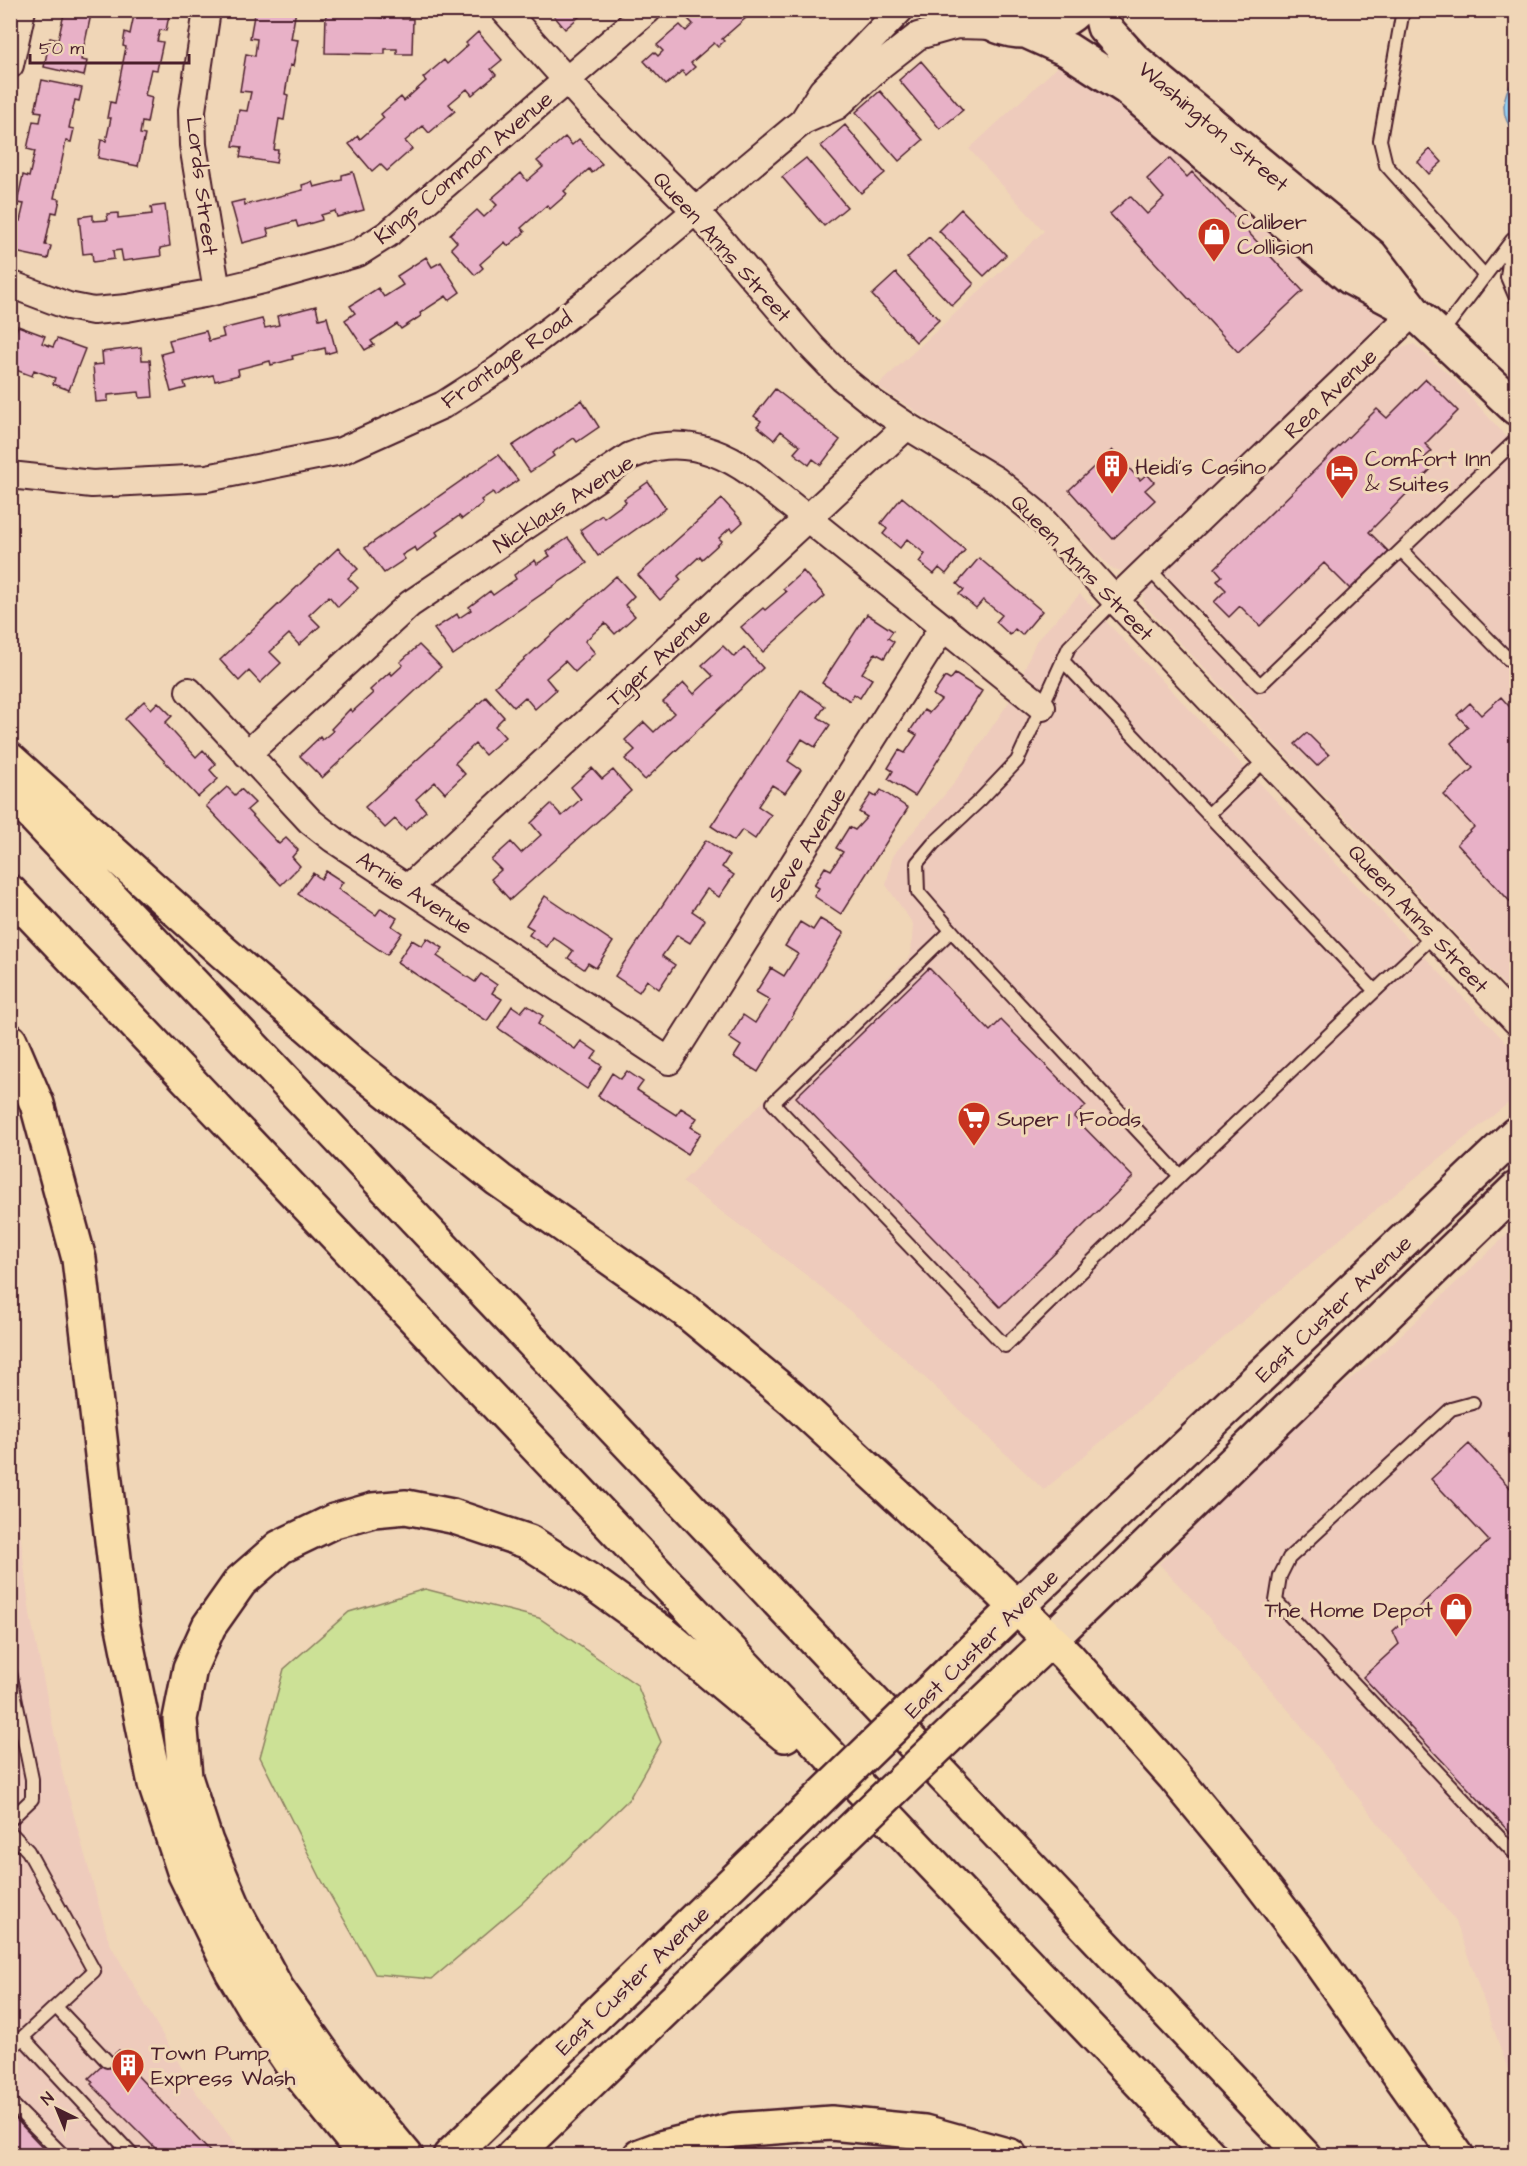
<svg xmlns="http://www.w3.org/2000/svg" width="1527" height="2166" viewBox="0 0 1527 2166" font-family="'Architects Daughter',sans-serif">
  <rect width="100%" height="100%" fill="#f0d6b7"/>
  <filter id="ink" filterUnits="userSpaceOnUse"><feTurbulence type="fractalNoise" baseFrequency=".0167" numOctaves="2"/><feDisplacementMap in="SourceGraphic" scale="12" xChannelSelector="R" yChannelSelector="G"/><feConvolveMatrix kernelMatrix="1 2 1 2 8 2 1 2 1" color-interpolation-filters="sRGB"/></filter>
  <g filter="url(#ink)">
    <path fill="#eecbbc" d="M1067,58L1391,318L1139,559L1130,568L1121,571L1111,568L1050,506L1012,473L877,386L1044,231L969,149Z
      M1414,344L1453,378L1516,447V997L1147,608L1142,599L1146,590L1388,359L1399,349Z
      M1080,594L1516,1053V1097L1352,1229L1044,1490L886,1341L810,1278L682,1182L911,955L913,924L886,885L893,855L952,786L1015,693L1036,641Z
      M1516,1226V2092L1456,1922L1296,1719L1203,1611L1159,1564L1283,1435L1385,1350Z
      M10,1450L30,1614L63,1776L109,1942L195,2091L244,2155H11Z"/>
    <path fill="#cce196" stroke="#8b8060" stroke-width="1.5" d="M425,1589L539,1618L637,1685L661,1742L629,1799L523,1902L432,1979L375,1974L321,1879L260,1757L284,1669L349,1612Z"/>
    <path fill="#93d0f4" stroke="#7689a4" stroke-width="1.5" d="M1516,77V134C1499,118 1501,94 1516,77Z"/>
    <path fill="#e8b1c7" stroke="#4a1f2b" stroke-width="1.5" d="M56,10H92L81,60L87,61L84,76L44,67L50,38L58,40L64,14L56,12Z
      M135,10H170L166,31L160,30L157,41L163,42L157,70L151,69L145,95L152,97L147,123L142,122L140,134L145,135L138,166L98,158L101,140L106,141L111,118H107L110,102L115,103L126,47L123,46L125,32L130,34Z
      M255,10H296L291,39L298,40L293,66L290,65L285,94L288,95L284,120L279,119L274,150H278L276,163L240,157L242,147L233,146L239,110L247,111L251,92L240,91L246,54L255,56L257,39L250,38Z
      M338,10H375V17L384,18V10H402V19H413L412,54H397V49H385V54L325,53L326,13L338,14Z
      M549,10H587L565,29Z
      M698,10H755L722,39L724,41L718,47L714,43L691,63L695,67L686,75L682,71L666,85L644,61L654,52L658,56L663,51L657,45L680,25L686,31L693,24L688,19Z
      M478,32L502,60L491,69L496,75L472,95L467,89L449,104L455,111L429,133L423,126L405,141L412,149L387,171L380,164L372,171L349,144L358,136L360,139L384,118L381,114L401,97L404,101L426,81L423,78L444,60L447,64L468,45L466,43Z
      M921,61L963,110L940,129L899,80Z
      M42,80L82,88L79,101L75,100L69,128L74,129L71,142L66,141L54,198L60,199L57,213L52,212L45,245L51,246L48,259L10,251V235L14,219L20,221L24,204L17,203L23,175L29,177L35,151L27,149L33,121L40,122L42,112L35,111Z
      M880,91L923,140L899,161L856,112Z
      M845,125L885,173L861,193L821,146Z
      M565,137L572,145L579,139L602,164L592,173L589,169L564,191L567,194L550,209L547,205L521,228L525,232L508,246L505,242L480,264L483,268L475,275L451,248L457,242L450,234L477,210L484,217L497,205L491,199L521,173L527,181L543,167L537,161Z
      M1430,149L1442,162L1429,174L1418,162Z
      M806,158L847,207L824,226L782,177Z
      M1169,158L1187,177L1192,172L1303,291L1238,352L1110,214L1130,196L1147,214L1164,198L1147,179Z
      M353,172L364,210L337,217L335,211L321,215L322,220L298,227L296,221L267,229L269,236L242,243L231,203L244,200L245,205L303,190L302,185L312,182L314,187L342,180V175Z
      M165,205L170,246L160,248L161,256L123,261L121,250L113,251L114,259L93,262L92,253L83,254L79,217L93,215V221L108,220L107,214L118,213V218L152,214L151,207Z
      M961,209L1006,255L984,276L939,231Z
      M929,237L974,284L952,306L907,258Z
      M426,257L432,267L441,262L460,292L449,300L446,296L420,313L421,316L401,329L397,324L371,341L374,345L365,350L345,320L355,313L350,306L378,288L384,297L403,285L397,276Z
      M896,273L939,320L916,342L872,295Z
      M316,306L319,319L327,317L336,351L326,354L325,348L292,356L293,359L271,365L270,361L238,369L239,375L215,381L213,375L184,382L186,388L171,392L161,354L172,351L169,340L206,331L209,341L224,337L222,329L262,319L265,328L279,325L277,316Z
      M18,326L45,336L42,343L53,347L57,339L85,349L69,390L53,384L55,378L34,370L32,376L16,370L17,365L10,362V333L15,334Z
      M141,347L142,360H150L153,397L140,398L139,392L108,395V401L96,402L93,365L103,364L102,352Z
      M1426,379L1458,411L1425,444L1432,451L1423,459L1432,468L1369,532L1390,553L1352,591L1324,563L1260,626L1240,606L1229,617L1214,602L1226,590L1217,581L1222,576L1215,568L1377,409L1387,418Z
      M775,389L840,440L821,465L813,459L809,465L794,453L800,446L781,431L774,440L757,426L761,421L754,416Z
      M582,400L599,427L577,442L574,438L552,453L554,456L530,472L512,446Z
      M1112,450L1140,480L1147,474L1154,482L1145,490L1155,500L1113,539L1069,490Z
      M498,455L518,480L495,496L493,492L481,500L483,503L462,519L459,516L436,532L438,535L417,551L415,547L402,555L405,559L384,573L365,548Z
      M648,482L666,508L598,556L580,530L602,515L604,518L626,502L624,499Z
      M902,497L965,550L946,574L939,568L934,574L919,562L925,554L907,539L900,548L883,534L887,529L881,523Z
      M722,499L743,522L733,531L730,528L719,538L722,541L702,559L700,556L678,576L681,580L660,600L638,575Z
      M568,538L587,563L453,655L434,629L457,614L459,618L471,610L469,607L490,591L493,595L516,579L514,575L535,560L537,564L550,556L547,552Z
      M338,548L358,569L348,578L358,588L338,607L329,596L309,615L320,626L299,645L289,634L270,652L281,663L260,683L249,671L239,681L220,660Z
      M979,558L1042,611L1022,635L1015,629L1010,635L996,622L1002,615L983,600L976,608L959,594L964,590L957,584Z
      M803,571L825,596L763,652L741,627L763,608L765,610L786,592L783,589Z
      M616,576L634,596L625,605L635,616L615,634L605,623L585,641L595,653L575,672L565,661L546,678L556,690L535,709L525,697L514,707L495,686Z
      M867,614L893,631L888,638L894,642L884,658L875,653L862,673L872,679L860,698L854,694L850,701L822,683Z
      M419,645L441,667L322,778L300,756L320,737L322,740L333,731L331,729L350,709L352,712L373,693L370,690L390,672L392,675L403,665L400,662Z
      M723,646L734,657L744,647L763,668L645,780L625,759L635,750L625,740L644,722L654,732L674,713L663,702L684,683L694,694L713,676L702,665Z
      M955,674L982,691L915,796L888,779L893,771L888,768L899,750L905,753L917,735L910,731L924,710L929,713L941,700L933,695L945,677L950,680Z
      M801,690L825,706L818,717L830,725L815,747L802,739L788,761L801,770L785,793L772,785L758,806L771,815L755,839L742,830L734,841L711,826Z
      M486,697L504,717L495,726L505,737L485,755L475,744L455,763L465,774L445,793L435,782L416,799L426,811L405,830L395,819L385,828L365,807Z
      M1501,697L1516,714V908L1457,844L1474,827L1444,795L1473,768L1451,743L1468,727L1457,715L1470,703L1481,715Z
      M144,701L151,709L158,702L172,716L165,723L196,757L203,750L216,764L210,770L218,779L198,797L125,719Z
      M1307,733L1329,755L1317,766L1295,744Z
      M592,768L602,779L613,770L631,791L510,900L491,879L501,870L491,860L511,842L521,853L541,835L531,823L551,804L562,816L581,799L571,787Z
      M227,787L235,795L241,789L255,803L247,810L279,844L286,838L298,850L292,857L300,866L281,885L206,806Z
      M881,790L908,808L841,914L814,896L819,888L814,885L825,867L831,870L843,852L836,848L849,827L855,830L867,817L859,812L871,794L876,797Z
      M706,840L729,856L722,867L734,875L719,897L707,889L692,911L705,920L690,943L677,935L662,956L675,965L659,989L647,980L639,992L615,976Z
      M326,871L343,882L338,889L376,915L381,908L397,918L392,926L402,933L387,955L298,894L313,873L321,879Z
      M545,896L613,942L596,968L588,963L584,969L568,958L573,951L553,937L547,947L529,935L533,929L526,925Z
      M820,919L844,933L758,1072L734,1057L741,1046L729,1038L743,1015L755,1023L770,1000L756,992L771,968L784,976L798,954L785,946L800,922L813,930Z
      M427,938L443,948L437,956L475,982L481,974L497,985L492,993L502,999L487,1021L397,962L412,940L422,946Z
      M929,968L990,1031L1001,1020L1086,1106L1074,1117L1133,1177L1000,1307L796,1097Z
      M527,1005L543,1016L538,1024L575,1049L581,1041L597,1052L592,1059L602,1066L587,1089L498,1028L512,1006L521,1012Z
      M627,1071L643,1082L637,1090L676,1115L681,1108L697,1118L691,1127L701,1133L687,1154L598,1096L612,1073L621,1079Z
      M1469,1444L1516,1494V1839L1363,1677L1399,1644L1393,1631L1489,1541L1431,1479Z
      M119,2050L128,2056L135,2065L138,2069L134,2072L214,2156H163L91,2084L93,2082L89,2078Z
      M10,2113L51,2156H10Z"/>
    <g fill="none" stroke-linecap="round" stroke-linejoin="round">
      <g stroke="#4a1f2b" stroke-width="16">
        <path id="lane" d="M1403,10L1380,140L1386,165L1485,276
          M1512,241L1507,277L1516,298
          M1441,334L1512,240
          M1401,550L1508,659L1516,651
          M1149,569L1260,685L1516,440
          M1115,600L1069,647L1017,761L980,800L933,844L917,863L918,892L957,937L1180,1176L1435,934
          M1063,661L1375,991
          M1208,815L1267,758
          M951,931L773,1103L1005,1346L1180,1176
          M1473,1403L1451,1409L1289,1558L1280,1576L1276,1601L1516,1855
          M10,1672L32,1779V1799L10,1820
          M10,1832L28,1851L94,1971L10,2049
          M56,2007L107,2061
          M23,2038L133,2156
          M10,2102L64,2156"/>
      </g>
      <g stroke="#4a1f2b" stroke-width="30">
        <path id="street" d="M207,10L192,110L193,145L217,291
          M504,10L588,104L696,211L812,347L842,378L873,403L907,426L996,480L1036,513L1115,600L1516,1021
          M10,65L22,10
          M803,121L822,91L900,10
          M10,284L68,306L93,311L127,308L204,294L263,280L358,253L388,234L648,10
          M10,475L92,484L207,478L341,451L443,405L499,369L590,299L803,121L837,106L881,65L918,36L957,25L996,26
          M1115,600L1414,312
          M189,691L310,821L333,839L669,1061L943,627
          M247,754L410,604L630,456C639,453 648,448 657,447C692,441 723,453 751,473L1042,707
          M409,887L907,426"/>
      </g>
      <g stroke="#4a1f2b" stroke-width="38">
        <path id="secondary" d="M975,10C1003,40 1049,36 1077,10
          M1100,10L1104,27L1134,60L1371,256L1414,312L1516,408
          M1028,32L1068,50L1127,88L1351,278L1402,305
          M1016,1608L1516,1134
          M1050,1640L1516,1189"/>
      </g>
      <g stroke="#4a1f2b" stroke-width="38">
        <path id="primary" d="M953,1669L1016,1608
          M975,1711L1050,1640
          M450,2156L788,1829
          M513,2156L820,1860"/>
      </g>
      <g stroke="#4a1f2b" stroke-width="38">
        <path id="highway" d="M10,760L223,952L349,1061L499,1180L686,1311L791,1398L996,1587L1067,1656L1173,1775L1239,1855L1302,1937L1457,2156
          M10,791L1304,2156
          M10,892L1210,2156
          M10,1041L37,1104L79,1259L121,1617L155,1784L185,1874L232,1971L260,2018L290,2062L366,2156
          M406,2156L336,2072L277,1989L238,1917L206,1842L185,1777L180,1719L190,1668L209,1626L240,1582L280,1547L334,1521L373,1510L406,1507L452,1516L529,1542L596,1585L664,1634L785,1735
          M640,2156L664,2147L733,2130L831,2123L924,2132L1010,2156"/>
      </g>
      <use href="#lane" stroke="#f0d6b7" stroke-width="12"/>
      <use href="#street" stroke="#f0d6b7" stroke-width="26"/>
      <use href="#secondary" stroke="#f0d6b7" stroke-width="33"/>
      <use href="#primary" stroke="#f9deab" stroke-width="33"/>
      <use href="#highway" stroke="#f9deab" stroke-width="33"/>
      <g stroke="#4a1f2b" stroke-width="38" stroke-linecap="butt">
        <path id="primary-bridge" d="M788,1829L953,1669
          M820,1860L975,1711"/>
      </g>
      <use href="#primary-bridge" stroke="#f9deab" stroke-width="33"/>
    </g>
  </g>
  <defs>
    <g id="shop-pin" transform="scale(1.725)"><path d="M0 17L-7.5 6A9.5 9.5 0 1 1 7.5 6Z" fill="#c8321e" stroke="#f0d6b7"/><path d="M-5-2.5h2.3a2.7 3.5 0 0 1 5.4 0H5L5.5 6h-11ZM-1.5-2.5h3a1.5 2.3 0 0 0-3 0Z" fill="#fff"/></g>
    <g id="building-pin" transform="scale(1.725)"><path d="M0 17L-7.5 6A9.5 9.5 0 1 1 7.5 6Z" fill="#c8321e" stroke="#f0d6b7"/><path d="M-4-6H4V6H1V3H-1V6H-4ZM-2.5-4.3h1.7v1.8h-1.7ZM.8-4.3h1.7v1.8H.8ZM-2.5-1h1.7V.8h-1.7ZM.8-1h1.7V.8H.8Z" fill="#fff"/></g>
    <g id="hotel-pin" transform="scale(1.725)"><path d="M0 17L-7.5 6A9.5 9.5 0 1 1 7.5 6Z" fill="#c8321e" stroke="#f0d6b7"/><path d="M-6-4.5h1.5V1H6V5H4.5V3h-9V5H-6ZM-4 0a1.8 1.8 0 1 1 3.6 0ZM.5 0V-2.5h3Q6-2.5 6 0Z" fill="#fff"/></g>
    <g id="supermarket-pin" transform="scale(1.725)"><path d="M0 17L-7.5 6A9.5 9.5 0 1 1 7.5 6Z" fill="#c8321e" stroke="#f0d6b7"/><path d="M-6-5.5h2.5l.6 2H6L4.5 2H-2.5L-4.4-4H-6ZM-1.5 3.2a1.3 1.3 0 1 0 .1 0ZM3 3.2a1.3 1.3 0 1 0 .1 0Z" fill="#fff"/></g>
  </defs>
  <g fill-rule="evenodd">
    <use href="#shop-pin" x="1214" y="234"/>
    <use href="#building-pin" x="1112" y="466"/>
    <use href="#hotel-pin" x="1342" y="471"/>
    <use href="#supermarket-pin" x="974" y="1118"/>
    <use href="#shop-pin" x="1456" y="1609"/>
    <use href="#building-pin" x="128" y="2065"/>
  </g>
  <g text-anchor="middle" stroke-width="6" stroke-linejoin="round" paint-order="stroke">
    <g font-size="22" fill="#4a1f2b" stroke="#f0d6b7">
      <text transform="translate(1214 126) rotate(40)" y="8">Washington Street</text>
      <text transform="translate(463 167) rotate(-40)" y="8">Kings Common Avenue</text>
      <text transform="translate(203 186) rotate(83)" y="8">Lords Street</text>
      <text transform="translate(723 246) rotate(48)" y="8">Queen Anns Street</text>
      <text transform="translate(506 359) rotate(-35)" y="8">Frontage Road</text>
      <text transform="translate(1330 393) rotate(-44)" y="8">Rea Avenue</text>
      <text transform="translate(563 503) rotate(-33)" y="8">Nicklaus Avenue</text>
      <text transform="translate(1083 567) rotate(46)" y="8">Queen Anns Street</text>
      <text transform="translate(658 657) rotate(-43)" y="8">Tiger Avenue</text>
      <text transform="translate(806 844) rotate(-58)" y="8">Seve Avenue</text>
      <text transform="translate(415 892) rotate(33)" y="8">Arnie Avenue</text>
      <text transform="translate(1419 918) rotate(47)" y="8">Queen Anns Street</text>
      <text transform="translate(1333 1308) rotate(-43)" y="8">East Custer Avenue</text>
      <text transform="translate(981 1643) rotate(-44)" y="8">East Custer Avenue</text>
      <text transform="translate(632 1980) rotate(-44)" y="8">East Custer Avenue</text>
    </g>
    <g font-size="22" fill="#4a1f2b" stroke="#f0d6b7" text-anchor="start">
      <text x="1237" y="229">Caliber<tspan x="1237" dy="25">Collision</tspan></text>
      <text x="1365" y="466">Comfort Inn<tspan x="1365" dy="25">&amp; Suites</tspan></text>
      <text x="1135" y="474">Heidi's Casino</text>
      <text x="997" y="1126">Super 1 Foods</text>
      <text x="1433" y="1617" text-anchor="end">The Home Depot</text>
      <text x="151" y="2060">Town Pump<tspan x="151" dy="25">Express Wash</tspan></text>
    </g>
  </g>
  <rect width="1527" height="2166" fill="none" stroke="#f0d6b7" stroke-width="36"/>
  <rect x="18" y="18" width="1491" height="2130" fill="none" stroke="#4a1f2b" stroke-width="2" filter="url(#ink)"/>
  <g transform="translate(57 2109) rotate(317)" stroke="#f0d6b7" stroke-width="4.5" paint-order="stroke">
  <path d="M0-4.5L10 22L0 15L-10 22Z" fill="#4a1f2b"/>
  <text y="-9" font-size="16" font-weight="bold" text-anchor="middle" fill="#4a1f2b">N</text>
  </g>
  <path d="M30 54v9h159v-9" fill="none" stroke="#4a1f2b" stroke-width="3"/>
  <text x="39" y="54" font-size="18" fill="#4a1f2b" stroke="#f0d6b7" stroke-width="4.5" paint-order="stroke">50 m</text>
</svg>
